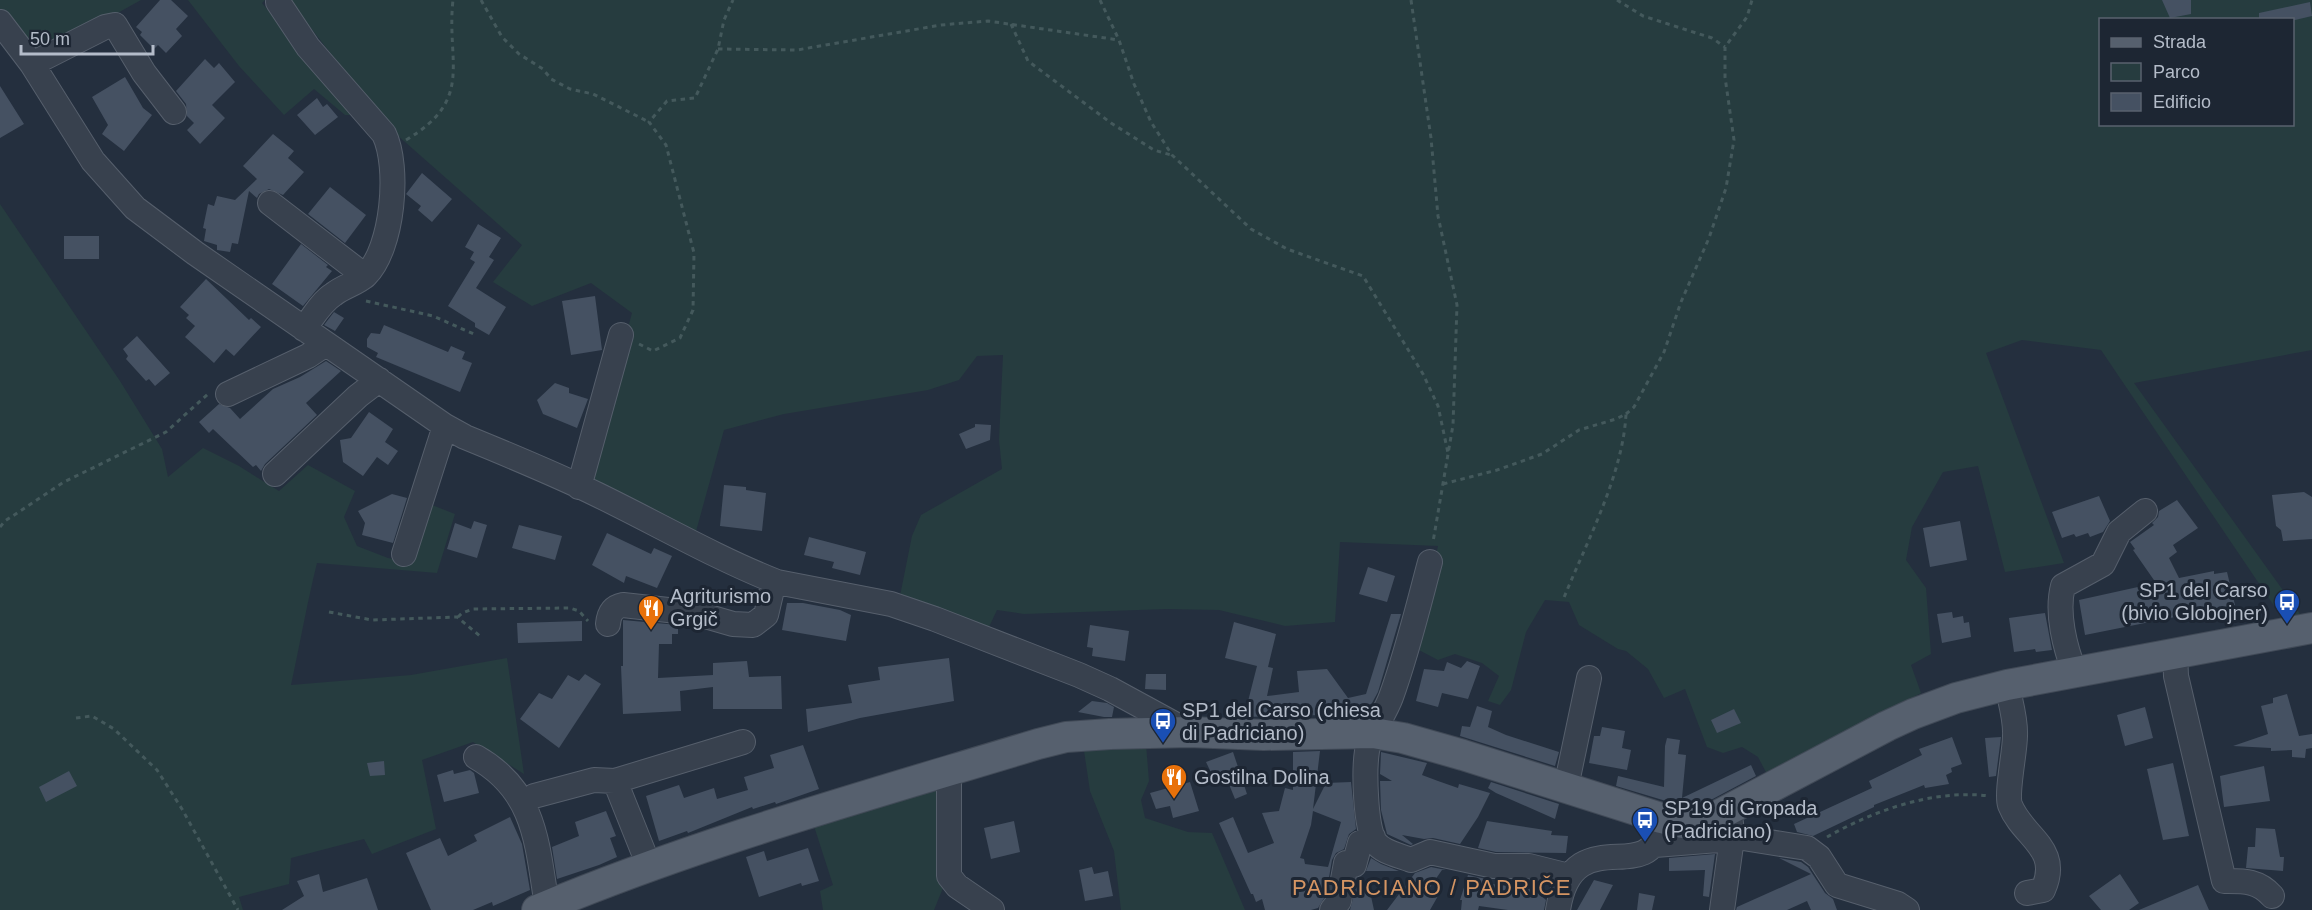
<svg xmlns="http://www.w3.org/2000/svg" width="2312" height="910" viewBox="0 0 2312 910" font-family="Arial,sans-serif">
  <rect width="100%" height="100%" fill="#242f3e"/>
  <path fill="#263c3f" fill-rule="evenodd" d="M0,0H141L105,20L35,52L0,13Z
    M188,0H265L262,3L306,57L358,115H345L314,89L284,115L239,66Z
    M289,0H2312V350L2134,383L2303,618L2283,619L2101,350L2022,340L1986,353L2064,563L2005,572L1978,466L1943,472L1912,527L1906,560L1926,588L1931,654L1911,665L1921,693L1769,778L1758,757L1742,747L1723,753L1707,747L1685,689L1664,698L1648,669L1626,651L1618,649L1579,625L1569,602L1545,600L1526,632L1511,690L1500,705L1488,701L1499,676L1482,663L1455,654L1438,660L1415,648L1438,546L1340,542L1335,622L1285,626L1219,610L1167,609L1024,614L997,610L988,629L900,596L912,536L921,515L1002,469L999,440L1003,355L977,356L959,380L928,390L784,414L724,430L695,535L585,483L632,313L591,283L532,306L493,282L522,245L388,127ZM2100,20H2292V124H2100Z
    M0,204L120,381L162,449L168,477L203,448L239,466L279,491L308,465L355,491L344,517L357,546L388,558L413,562L432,505L455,514L437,573L317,563C307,603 300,644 291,685L411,675L507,658L524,774L473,742L422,760L436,829L372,854L364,839L291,858L289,884L239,897L243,910H0Z
    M1083,744H1146L1149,781L1141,800L1145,818L1188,832L1212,833L1245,910H1121L1114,851L1090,791Z
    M940,786L943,888L934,910H823L820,891L833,885L813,823Z"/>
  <path fill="#455162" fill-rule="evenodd" d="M160,0H171L188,16L176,29L182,36L166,53L158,45L154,49L140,35L142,32L136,27Z
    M2162,0H2191V14L2170,18Z
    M2310,2L2312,16L2295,20H2259V13Z
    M205,59L214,68L219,63L235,82L212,105L225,118L200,144L187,130L194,123L187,116L186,104L176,91Z
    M125,77L143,108L152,115L124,151L102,134L108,125L92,97Z
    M0,86L24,124L0,138Z
    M317,98L323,107L327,104L338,117L315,135L297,115Z
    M273,134L294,151L288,158L304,172L283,195L269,189L259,194L257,198L249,191L238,244L232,243L230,252L217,250V245L204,241L206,229L203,228L208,204L214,206L217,196L235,200L257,179L243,166Z
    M422,173L452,199L432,222L418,210L421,206L406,194Z
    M330,187L366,215L345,243L308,214Z
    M478,224L501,238L489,257L494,260L476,288L506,307L489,335L475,327V323L448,306L475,262L470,259L474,252L465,247Z
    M64,236H99V259H64Z
    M301,244L328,265L326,267L332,271L303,306L272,284Z
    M206,279L249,320L251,318L261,327L234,356L226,349L214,363L185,337L195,326L186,318L189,315L180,307Z
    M595,296L602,350L571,355L562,301Z
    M334,312L344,318L335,331L324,325Z
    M384,325L448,352L451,346L465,352L462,359L472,363L460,392L376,357L378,353L367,347V339L371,333L380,334Z
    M137,336L170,373L155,386L149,379L146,381L126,359L128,356L123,349Z
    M326,361L341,371L306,403L317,415L265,464L261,471L256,465L253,467L213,429L209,433L199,422L219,404L230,408L240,419L273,389L300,377Z
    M555,383L569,388V393L588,399L577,428L543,414L537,400Z
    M369,412L393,429L385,442L398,451L388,465L377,457L363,476L343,462L340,440L351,438Z
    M975,424L991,425L990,440L966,449L959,434L975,427Z
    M724,485L746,487V490L766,493L762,531L720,526Z
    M2304,492L2312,497V539L2283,541L2281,530L2276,526L2272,495Z
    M392,494L407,498L393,543L362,535L365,523L358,511Z
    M2099,496L2110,521L2103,532L2090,537L2088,533L2076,537L2074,534L2062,538L2052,512Z
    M2177,500L2198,528L2173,545L2177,552L2169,558L2179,578L2214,571V574L2227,572L2235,605L2085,635L2079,600L2156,583L2133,550L2135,549L2130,542L2154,525L2152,523L2158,517L2159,511Z
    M474,521L487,525L477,558L447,549L455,523L471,529Z
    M1960,521L1967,560L1930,567L1923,528Z
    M519,525L562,536L555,560L512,548Z
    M607,533L651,554L654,548L672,556L657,588L626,576L624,583L592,565Z
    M809,537L866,552L860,575L832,568L834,562L804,555Z
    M1368,567L1395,576L1387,602L1359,594Z
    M787,603H803L840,610L851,615L846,641L782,630Z
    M1952,612L1953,618L1963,616L1964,623L1969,622L1971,637L1942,643L1937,614Z
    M2045,613L2052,650L2036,652L2035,649L2014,652L2009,618Z
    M1391,614H1401L1378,692L1366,714L1244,717L1257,666L1225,658L1234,622L1276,634L1268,667L1273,668L1267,696L1299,692L1297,671L1327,669L1348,698L1366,694Z
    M623,620L678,625V634H672V644H659L658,678L713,675V663L747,661L749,677L781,676L782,709H713V687L680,691L681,711L623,714L621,666H623Z
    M582,621V641L518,643L517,623Z
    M1090,625L1129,631L1125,661L1092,656L1093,648L1087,647Z
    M949,658L954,701L860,718L808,732L806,709L852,703L848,685L880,680L878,667Z
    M1467,661L1480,666L1468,699L1442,693L1438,707L1416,701L1424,669L1444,671L1447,662L1461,668Z
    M585,674L601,684L559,748L520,719L539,693L552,699L568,675L579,681Z
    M1146,674H1166V690L1145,689Z
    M2287,694L2299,736L2312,734V748L2306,749L2305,758L2292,757V750L2271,751V748L2233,746L2268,734L2261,706L2273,703V698Z
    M1092,701L1107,703L1114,707L1112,717H1104L1078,712Z
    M1477,706L1492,711L1488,727L1506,735L1559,752L1555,766L1460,736L1462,726L1470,727Z
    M2145,707L2153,738L2125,746L2117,715Z
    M1734,709L1741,723L1717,733L1711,720Z
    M1602,727L1625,731L1622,748L1631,750L1627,770L1589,763L1594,736H1600Z
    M1952,737L1962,764L1951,768L1952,772L1946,775L1949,784L1925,788L1924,785L1874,805V807L1813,836L1797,832L1794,824L1872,788L1869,781L1922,755L1919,749Z
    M2001,737L1996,776L1989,777L1985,738Z
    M1667,738L1680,740L1678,754L1686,755L1682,798L1751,765L1756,776L1707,802L1695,805L1683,806L1666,801L1616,786L1618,776L1664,787L1665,746Z
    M803,745L819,789L776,804L775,802L753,809L752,807L688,833L687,831L659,841L646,796L679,785L684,798L714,788L717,799L748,790L744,777L774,768L770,755Z
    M1320,751L1313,809L1326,783L1351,782L1356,829L1349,834L1344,849L1336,853L1332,860L1326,895L1318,908L1311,910H1265L1262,899L1256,902L1253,894H1251L1219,823L1233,817L1248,853L1274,843L1262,813L1279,811L1285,788L1293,790V752ZM1313,811L1341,822L1328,867L1305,864L1304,859L1300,858L1311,825Z
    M1233,752L1247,794L1235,799L1226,777L1215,781L1206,762Z
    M1381,752L1427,763L1422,775L1438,781L1458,788L1459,784L1490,793L1478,817L1460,844L1433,838L1424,839L1402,835L1413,844L1411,845L1387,834L1381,810L1380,781H1392L1380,774Z
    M384,761L385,775L370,776L367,763Z
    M2173,763L2189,836L2163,840L2147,769Z
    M2264,766L2270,801L2224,807L2220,776Z
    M453,770L454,774L470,770L474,773L479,793L444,802L437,775Z
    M69,771L77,786L46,802L39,787Z
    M1190,782L1199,811L1173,818L1170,806L1156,809L1150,793Z
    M1491,782L1559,804L1555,819L1496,793L1488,788Z
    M606,811L616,836L610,838L617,857L599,865L557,879L552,847L579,836L575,822Z
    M510,817L522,844L530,890L493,906L492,902L473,910H431L406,853L440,838L448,856L477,841L474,835Z
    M1014,821L1020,852L991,859L984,828Z
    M1487,821L1552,831L1551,835L1568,836L1566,853L1496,852L1478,848Z
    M2256,828L2275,829L2280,857H2284L2283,871L2246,868L2248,847H2255Z
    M808,848L819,881L802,886L801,883L759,897L746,857L764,851L767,861Z
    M1715,854L1709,897L1703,896L1705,870L1669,871V858Z
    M1371,858L1381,864L1399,871H1366Z
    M1779,858L1801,862L1808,867L1825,893L1833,899L1837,910H1811L1807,901L1787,910H1736L1737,907L1811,874Z
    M1092,867L1094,874L1108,871L1113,896L1085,901L1079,870Z
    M1431,867L1446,870H1442L1428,890L1438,896L1430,910H1387L1415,873Z
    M319,874L323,892L367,878L378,910H282L304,896L297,881Z
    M2120,874L2139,903L2129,910H2101L2089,896Z
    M1468,875L1486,879V883L1535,890L1546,900L1544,910H1508L1479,906L1478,910H1461L1462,900H1460Z
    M1358,879L1369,887L1374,910H1350Z
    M1594,880L1613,885L1600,910H1577Z
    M2198,885L2209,910H2139Z
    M1639,893L1655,896L1652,910H1637Z"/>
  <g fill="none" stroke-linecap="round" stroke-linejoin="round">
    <g stroke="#565f6c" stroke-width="26">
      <path id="minor" d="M278,2L308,47L384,134C400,167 393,248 366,275C356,284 344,286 334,294C321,302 313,317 304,329
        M0,22L32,64L93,161L135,208L195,253L445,426L465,437C509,455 553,473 596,494C656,523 714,557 777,582L891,604L935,619L1079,675L1110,689L1189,732
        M32,64L105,27L115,25L144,73L174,112
        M270,203L365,276
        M228,394L308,356L326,344
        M275,474L358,396L379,380
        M579,487L621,335
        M404,554L445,426
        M1430,562C1418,607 1407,653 1391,697C1384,716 1370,732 1367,751C1364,770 1365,826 1375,842C1383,853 1399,855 1411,860L1430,852L1494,866H1529L1569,876
        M608,624C609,613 613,607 623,605L695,613L733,624L753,625L766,615L774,581
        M2175,653L2176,676L2224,881C2243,881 2258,880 2272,896
        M2075,673C2065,648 2056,613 2063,586L2103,564L2119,532L2145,511
        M2007,685C2010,701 2016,719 2015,736C2015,752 2006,793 2010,805C2023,838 2062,848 2043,890L2027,893
        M476,757C536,791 537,844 547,906
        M949,771V876L957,886L992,910
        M615,781L649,866
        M1566,787L1589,678
        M534,796L594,780L615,781L743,742
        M1655,845L1743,838L1807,848L1819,857L1837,885L1898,904L1907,910
        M1332,910L1339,901L1346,863L1354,865L1360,843L1373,837
        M1558,910C1572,819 1648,887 1659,830
        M1722,910L1732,838L1731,823"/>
    </g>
    <g stroke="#414a57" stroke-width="32">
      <path id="major" d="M537,910C699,842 870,795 1038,744L1066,737L1110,734L1189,732L1264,735L1373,733L1403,738L1463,755L1661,818L1682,823L1698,822L1713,818L1887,726L1913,714L1956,698L2007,685L2312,628"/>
    </g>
    <path stroke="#44595c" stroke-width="3" stroke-dasharray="4.5 4.5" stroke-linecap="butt" d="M481,0L502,37L519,54L543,69L551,79L570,89L593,94L649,122
      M1100,0L1119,40L1134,84L1151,122L1172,155L1251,229L1287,249L1363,276L1423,374L1438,406L1448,453
      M1411,0L1431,138L1438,216L1457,305L1453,425L1433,542
      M1617,0L1643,16L1712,38L1725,47
      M1011,24L1028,61L1111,123L1154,150L1171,155
      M718,49L797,50L941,25L988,21L1119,40
      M406,140C475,99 446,63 453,0
      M366,301L433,316L476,335
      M639,344L653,351L680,338L693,310L694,253L666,145L649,122L667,101L695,98L718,49L724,20L733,0
      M1626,414L1634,407L1664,352L1681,302L1709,238L1726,188L1734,140L1725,77V47L1747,17L1752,0
      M1443,484L1497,470L1542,454L1579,430L1616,419L1626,414C1623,475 1586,543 1563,600
      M0,527L5,521L64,482L166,432L208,394
      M329,612L372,620L457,617L480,636
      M458,617L462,613L473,609L570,608L579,611L588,621
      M76,718L92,716L114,729L157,770L182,809L238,910
      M1827,837C1875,810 1934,789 1990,796"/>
    <use href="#minor" stroke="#38414e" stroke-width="24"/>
    <use href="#major" stroke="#56606e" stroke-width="30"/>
  </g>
  <defs>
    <g id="bus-pin" transform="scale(1.35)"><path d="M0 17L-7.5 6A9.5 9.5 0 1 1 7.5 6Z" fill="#1a4fb4" stroke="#1d2633"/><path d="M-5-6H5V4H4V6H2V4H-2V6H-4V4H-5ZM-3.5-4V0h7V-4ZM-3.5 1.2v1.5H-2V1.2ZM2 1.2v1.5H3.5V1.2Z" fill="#fff"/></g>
    <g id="restaurant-pin" transform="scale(1.35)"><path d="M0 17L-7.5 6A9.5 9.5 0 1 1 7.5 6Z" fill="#e8710a" stroke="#1d2633"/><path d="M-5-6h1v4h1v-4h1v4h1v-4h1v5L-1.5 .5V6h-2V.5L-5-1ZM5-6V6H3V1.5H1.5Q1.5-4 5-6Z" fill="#fff"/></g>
  </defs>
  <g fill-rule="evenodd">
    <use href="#bus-pin" x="2287" y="602"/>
    <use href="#restaurant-pin" x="651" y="608"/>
    <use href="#bus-pin" x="1163" y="721"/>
    <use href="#restaurant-pin" x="1174" y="777"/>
    <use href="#bus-pin" x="1645" y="820"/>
  </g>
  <g text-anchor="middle" stroke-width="6" stroke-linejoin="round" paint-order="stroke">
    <g font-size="20" fill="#b4bcc9" stroke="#1d2633" text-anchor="start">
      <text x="2268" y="597" text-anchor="end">SP1 del Carso<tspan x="2268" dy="23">(bivio Globojner)</tspan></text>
      <text x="670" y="603">Agriturismo<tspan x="670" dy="23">Grgič</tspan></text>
      <text x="1182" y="717">SP1 del Carso (chiesa<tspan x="1182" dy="23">di Padriciano)</tspan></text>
      <text x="1194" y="784">Gostilna Dolina</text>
      <text x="1664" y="815">SP19 di Gropada<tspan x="1664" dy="23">(Padriciano)</tspan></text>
    </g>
    <g font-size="22" letter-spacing="1.5" fill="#d59563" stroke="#1d2633">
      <text x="1432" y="895">PADRICIANO / PADRIČE</text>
    </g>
  </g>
  <rect x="2099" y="18" width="195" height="108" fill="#1d2633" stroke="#59626f" stroke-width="1.5"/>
  <rect x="2111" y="38" width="30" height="9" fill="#56606e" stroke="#59626f" stroke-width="1.5"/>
  <text x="2153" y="48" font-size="18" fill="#b4bcc9">Strada</text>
  <rect x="2111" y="63" width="30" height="18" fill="#263c3f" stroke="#59626f" stroke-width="1.5"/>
  <text x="2153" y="78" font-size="18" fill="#b4bcc9">Parco</text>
  <rect x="2111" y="93" width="30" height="18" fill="#455162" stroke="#59626f" stroke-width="1.5"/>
  <text x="2153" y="108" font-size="18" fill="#b4bcc9">Edificio</text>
  <path d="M21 45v9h132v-9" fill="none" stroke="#b4bcc9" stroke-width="3"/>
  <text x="30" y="45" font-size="18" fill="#b4bcc9" stroke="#1d2633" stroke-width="4.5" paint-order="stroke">50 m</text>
</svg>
